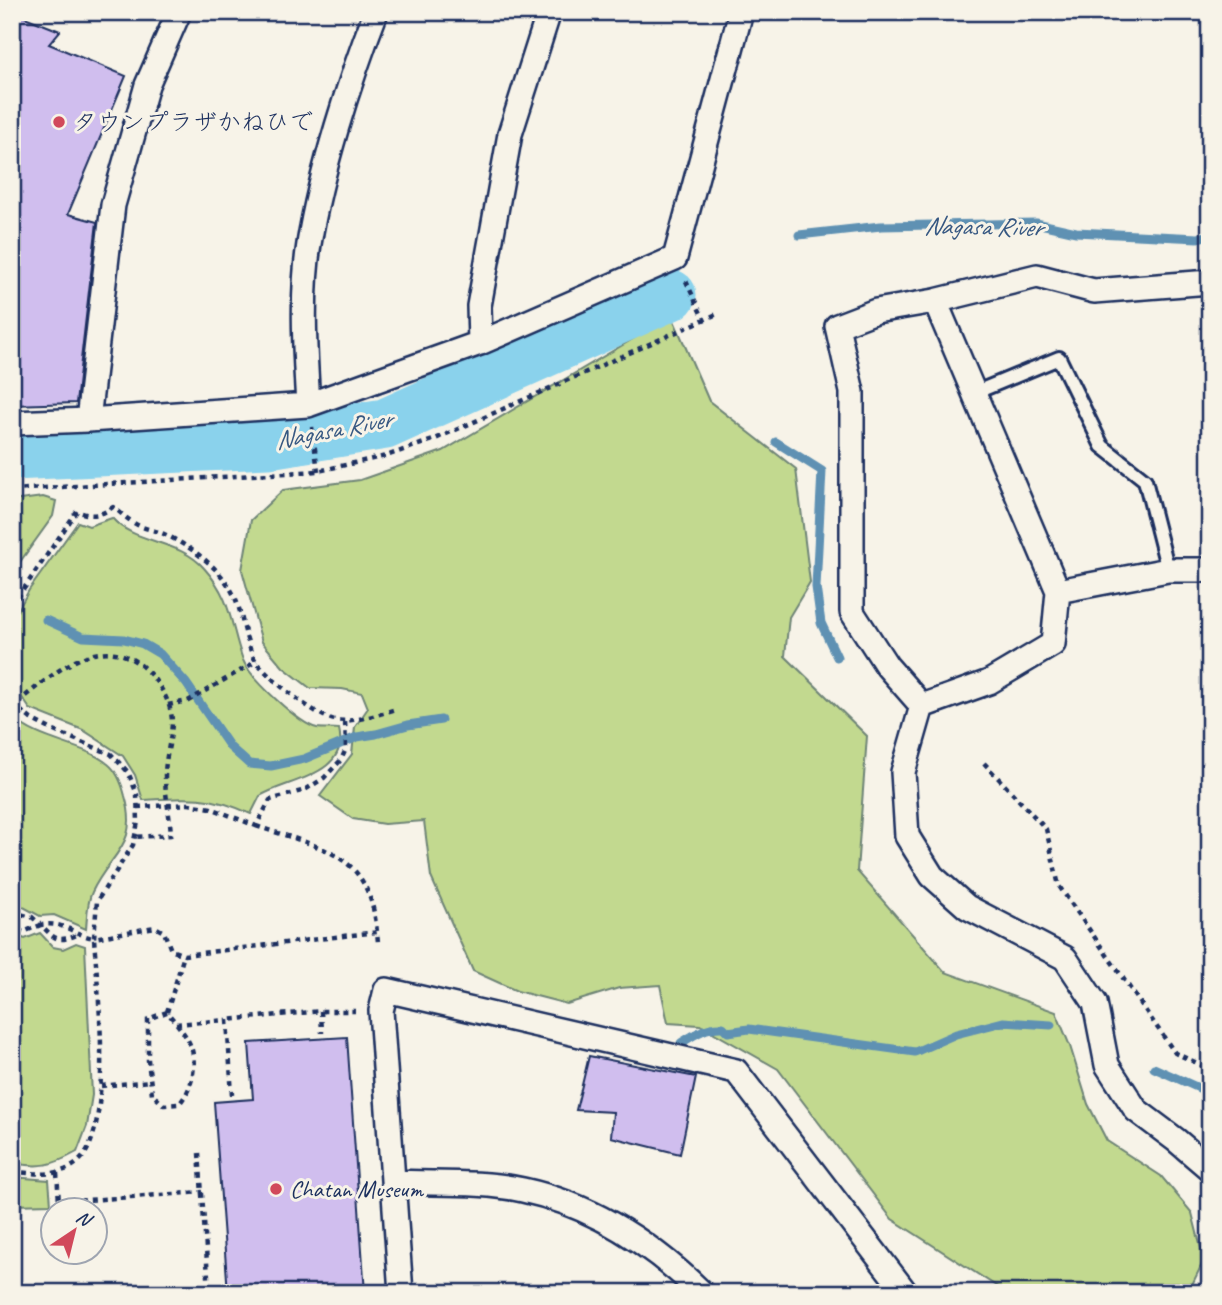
<svg xmlns="http://www.w3.org/2000/svg" width="1222" height="1305" viewBox="0 0 1222 1305" font-family="Caveat,'Klee One',sans-serif">
  <rect width="100%" height="100%" fill="#f7f3e8"/>
  <filter id="ink" filterUnits="userSpaceOnUse"><feTurbulence type="fractalNoise" baseFrequency=".0143" numOctaves="2"/><feDisplacementMap in="SourceGraphic" scale="14" xChannelSelector="R" yChannelSelector="G"/><feConvolveMatrix kernelMatrix="1 2 1 2 8 2 1 2 1" color-interpolation-filters="sRGB"/></filter>
  <g filter="url(#ink)">
    <path fill="#c2d98f" stroke="#6e8476" stroke-width="2" d="M672,316L709,401L796,469L810,582L789,617L785,656L867,736L857,871L945,972L1056,1012L1070,1046L1088,1104L1107,1141L1161,1176L1192,1213L1204,1260L1188,1293H1007L892,1219L778,1069L700,1025L668,1023L660,985L619,988L567,1004L517,991L473,971L431,877L424,821L384,824L353,819L320,796L352,754L355,727L368,708L362,693L342,689L310,688L283,667L262,642L242,570L251,520L283,490L360,480L443,451Z
      M43,497L56,501L53,516L12,573V501Z
      M112,518C134,544 179,539 204,568C232,599 230,624 243,660C250,678 299,724 317,728C324,729 332,728 339,729C350,775 288,779 260,796L251,814C211,795 186,797 143,800L135,775L123,756L83,730L30,709L12,683L13,619L29,590L78,522L89,526Z
      M12,717C41,743 80,742 108,764C118,772 122,784 125,796C140,846 110,853 92,892C87,902 87,917 86,929L54,915L40,916L18,904H12Z
      M40,933L53,947L63,949L76,943L85,946L92,1095L87,1126L77,1152C52,1166 40,1168 12,1163V934L25,939Z
      M12,1177L49,1180L51,1204L12,1205Z"/>
    <g fill="none" stroke-linecap="round" stroke-linejoin="round">
      <path stroke="#5e91b3" stroke-width="9" d="M799,235L881,226L1036,223L1076,232L1198,238L1210,235
        M776,442L822,471L816,587L821,623L837,657
        M46,620L83,637L124,639L143,644L160,654L186,683L230,747L249,764L271,766L304,759L357,737L376,734L408,725L441,720
        M681,1043C695,1034 707,1026 723,1027L728,1032L749,1029L915,1052L956,1034L1003,1022L1051,1025
        M1154,1068L1210,1093"/>
      <path stroke="#8ad2ec" stroke-width="51" d="M12,455L268,443L385,424L671,295"/>
    </g>
    <path fill="#d0beee" stroke="#1b2f5e" stroke-width="2" d="M12,12L60,31L49,44L126,76L68,214L97,222L76,403L12,405V337L18,282H12Z
      M347,1037L365,1293H228L214,1102L253,1099L249,1043Z
      M589,1056L696,1077L680,1154L611,1137L613,1112L576,1110Z"/>
    <g fill="none" stroke-linecap="round" stroke-linejoin="round">
      <g stroke="#1b2f5e" stroke-width="18">
        <path id="service" d="M974,393L1059,358L1102,446L1145,480L1168,570"/>
      </g>
      <g stroke="#1b2f5e" stroke-width="28">
        <path id="minor" d="M935,301L1058,591L1053,644L989,682L922,706L887,666L852,612V392L837,326L876,311L935,301L1037,276L1094,291L1210,282
          M480,343L479,306L510,134L549,12
          M308,405C305,354 301,295 309,244C321,170 349,82 376,12
          M88,420L113,205L147,85L179,12
          M12,423L88,420L308,405L480,343L675,258L741,12
          M1058,591L1168,570H1210
          M922,706L903,772L907,836L932,876L967,907L1065,958L1095,1003L1107,1065L1136,1110L1176,1140L1210,1169
          M394,1182C436,1184 481,1181 523,1190C592,1205 652,1244 702,1293
          M401,1293L381,1011L386,990L736,1071L906,1293"/>
      </g>
      <path stroke="#1b2f5e" stroke-width="4.5" stroke-dasharray="5 5" stroke-linecap="butt" d="M686,281L704,320
        M312,427L318,471
        M12,490L318,471L386,456L433,440L717,314
        M12,586L21,591
        M12,606L77,511C91,517 100,516 113,507C120,512 127,519 134,523C143,529 155,530 164,534C183,543 203,556 217,571C244,600 239,621 252,654C259,672 316,717 335,720C353,723 376,715 393,710
        M12,700L14,705C53,675 102,625 147,671C161,685 172,704 172,723C171,741 165,758 165,776C165,795 170,815 171,835L135,837
        M168,705L188,701L257,661
        M12,706L14,705L31,719L54,731L111,754L128,772L137,794L138,822L133,845L97,901L94,938L155,927L164,932L171,950L184,955L377,932
        M984,763L1046,829L1059,886L1175,1053L1210,1069
        M137,807L189,804L211,808L256,826L270,800L305,790L324,778L341,760L346,749L345,720
        M256,826C331,851 372,853 378,943
        M12,912L32,917L41,925C64,921 72,934 94,938C97,985 115,1128 79,1161C61,1178 35,1174 12,1171
        M12,923L15,929L23,932L41,925C55,939 57,943 77,935
        M321,1011L322,1033
        M167,1012L148,1019V1060L152,1094L164,1105L179,1104C191,1091 197,1069 192,1050C188,1036 176,1023 167,1012L184,955
        M176,1024L227,1020
        M101,1086L150,1081
        M232,1095L227,1020L321,1011H355
        M199,1153L209,1290H227
        M57,1173L59,1202L203,1192"/>
      <use href="#service" stroke="#f7f3e8" stroke-width="12"/>
      <use href="#minor" stroke="#f7f3e8" stroke-width="23"/>
    </g>
  </g>
  <g fill="#d1495b" stroke="#f7f3e8" stroke-width="2.5">
    <circle cx="59" cy="122" r="7"/>
    <circle cx="276" cy="1189" r="7"/>
  </g>
  <g text-anchor="middle" stroke-width="6" stroke-linejoin="round" paint-order="stroke">
    <g font-size="24" fill="#1b2f5e" stroke="#f7f3e8" text-anchor="start">
      <text x="73" y="130">タウンプラザかねひで</text>
      <text x="290" y="1197">Chatan Museum</text>
    </g>
    <g font-size="26" font-style="italic" fill="#375882" stroke="#f7f3e8">
      <text transform="translate(983 226) rotate(1)" y="9">Nagasa River</text>
      <text transform="translate(333 429) rotate(-11)" y="9">Nagasa River</text>
    </g>
  </g>
  <rect width="1222" height="1305" fill="none" stroke="#f7f3e8" stroke-width="42"/>
  <rect x="21" y="21" width="1180" height="1263" fill="none" stroke="#1b2f5e" stroke-width="2.5" filter="url(#ink)"/>
  <g transform="translate(74 1231) rotate(35)"><circle r="33" fill="#f7f3e8" stroke="#9fa5b1" stroke-width="2"/>
  <path d="M0-5L12 26L0 18L-12 26Z" fill="#d1495b"/>
  <text y="-10" font-size="19" font-weight="bold" text-anchor="middle" fill="#1b2f5e">N</text>
  </g>
</svg>
